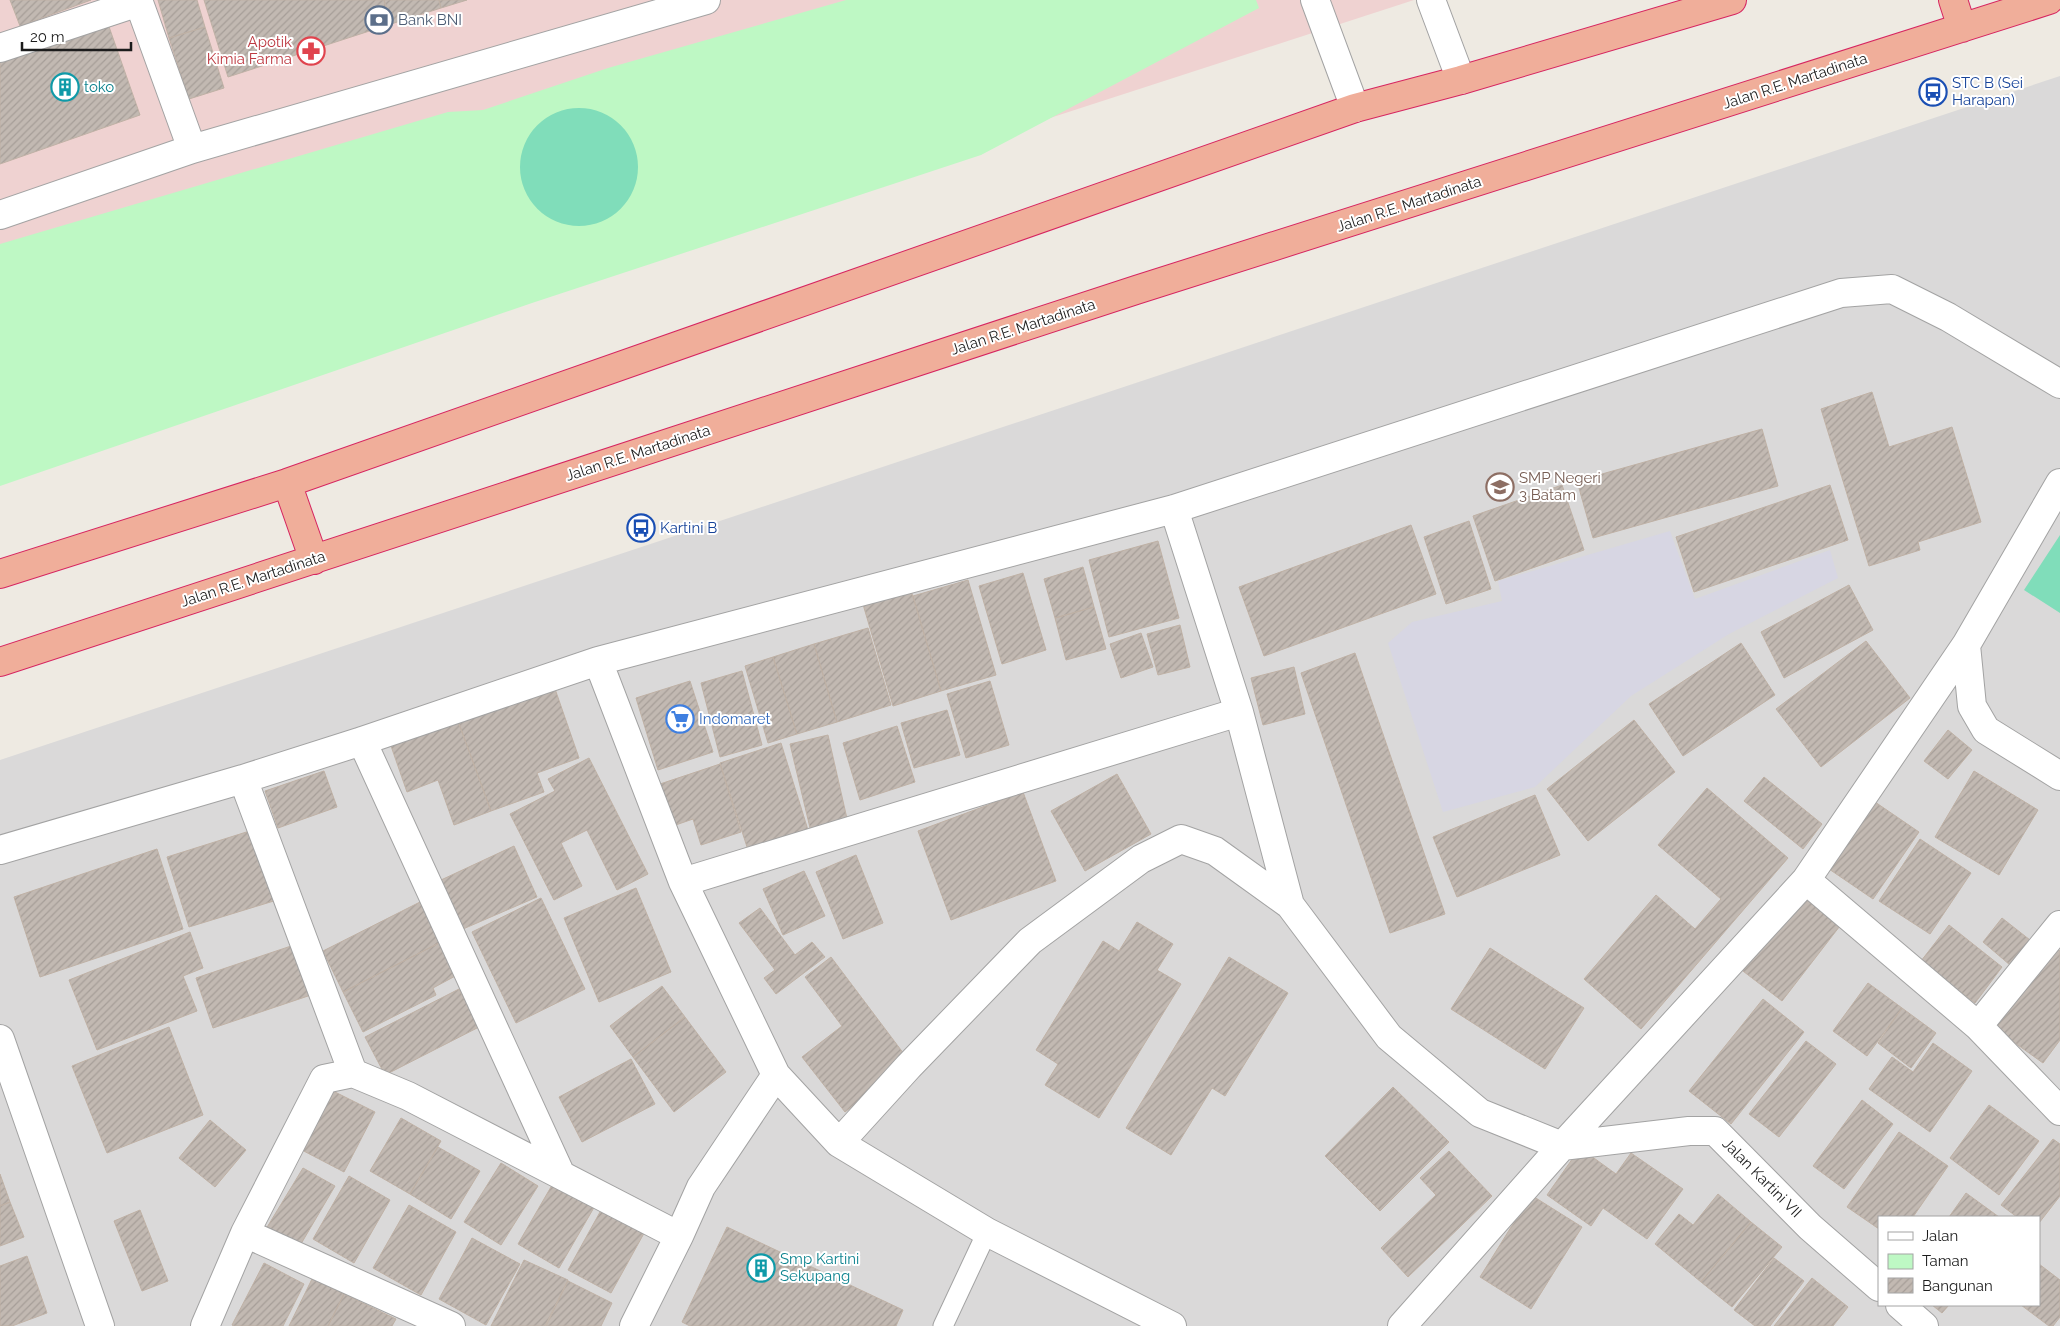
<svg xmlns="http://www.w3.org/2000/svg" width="2060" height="1326" viewBox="0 0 2060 1326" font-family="Raleway,sans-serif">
  <defs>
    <pattern id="building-hatch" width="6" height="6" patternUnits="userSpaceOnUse" patternTransform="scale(1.25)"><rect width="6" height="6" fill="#c2b9b2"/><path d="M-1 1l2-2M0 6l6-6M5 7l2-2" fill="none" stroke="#a69e98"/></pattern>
  </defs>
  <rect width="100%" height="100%" fill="#eeeae2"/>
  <path fill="#dad9d9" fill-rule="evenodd" d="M2060,76V1326H0V760ZM1879,1217H2039V1305H1879Z"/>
  <path fill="#efd2d1" d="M0,0H1414L0,458Z"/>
  <path fill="#bef8c4" d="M846,0H1256L1259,8L981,155L532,303L0,486V244L448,112L483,110L608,68Z"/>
  <path fill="#80ddba" d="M520 167a59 59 0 1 1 118 0a59 59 0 1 1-118 0Z
    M2060,535V613L2024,590Z"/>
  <path fill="#d7d6e3" d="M1670,531L1695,599L1830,550L1838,578L1729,634L1631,696L1535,787L1443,812L1388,643L1412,622L1502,601L1498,581Z"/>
  <path fill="url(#building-hatch)" stroke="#bfb1a5" d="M10,0H91L20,26Z
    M158,0H197L205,27L169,38Z
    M204,0H384L391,24L228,77Z
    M384,0H439L441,8L391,24Z
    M439,0H467L441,8Z
    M107,21L140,115L0,164V59Z
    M205,27L224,88L189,99L169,38Z
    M1872,392L1889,447L1952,427L1981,522L1918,542L1920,550L1869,566L1821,409Z
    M1762,429L1778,486L1593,538L1577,481Z
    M1562,485L1584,550L1495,581L1473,516Z
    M1830,485L1848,540L1694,592L1676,537Z
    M1469,521L1491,589L1446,604L1424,537Z
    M1411,525L1436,594L1264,656L1239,587Z
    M1158,541L1179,618L1109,637L1089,560Z
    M1083,567L1094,607L1055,618L1044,579Z
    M1023,573L1046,650L1002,664L979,586Z
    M968,580L996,675L941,691L913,596Z
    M1849,585L1873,630L1784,678L1761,632Z
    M910,587L941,691L893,706L862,601Z
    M1094,607L1106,649L1066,660L1055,618Z
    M1180,625L1190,667L1158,675L1147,634Z
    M868,628L891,705L837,722L814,644Z
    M1141,633L1153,667L1121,678L1110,644Z
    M1866,641L1910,698L1821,767L1776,709Z
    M1741,643L1775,695L1683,756L1649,704Z
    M814,644L837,722L797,734L773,657Z
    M1355,653L1445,914L1390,933L1301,673Z
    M773,657L797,734L768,743L745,666Z
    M1294,667L1305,714L1263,725L1251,678Z
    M742,671L762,745L720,757L701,683Z
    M690,681L713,752L658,770L636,698Z
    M990,681L1009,745L966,758L947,694Z
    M554,686L579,758L537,773L544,792L491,811L458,721Z
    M947,710L960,755L914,768L901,723Z
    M1634,720L1675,772L1588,841L1547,789Z
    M458,721L491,811L454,825L438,780L407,792L391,746Z
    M897,726L915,782L860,800L843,743Z
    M1948,730L1972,750L1948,779L1924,761Z
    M828,735L848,823L811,832L790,744Z
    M781,743L808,830L748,850L720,763Z
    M589,758L648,874L617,890L587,830L561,843L582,886L554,900L510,814L555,791L548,779Z
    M720,764L741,832L701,845L693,819L667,828L654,786Z
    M324,771L337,807L278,828L265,791Z
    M1974,771L2038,810L1999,875L1935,837Z
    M1117,774L1151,834L1085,871L1051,811Z
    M1764,777L1822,824L1803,849L1744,801Z
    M1707,788L1788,858L1641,1029L1584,979L1656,895L1695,929L1721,899L1658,845Z
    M1023,792L1056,881L951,920L918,831Z
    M1535,795L1560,855L1457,897L1433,837Z
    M1875,802L1919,832L1873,899L1829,869Z
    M256,829L277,900L189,927L167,857Z
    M1920,839L1971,873L1930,934L1879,901Z
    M514,846L537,897L463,929L441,880Z
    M157,849L183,929L40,977L14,897Z
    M856,855L883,923L843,939L816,872Z
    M804,871L825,916L783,935L763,889Z
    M636,888L671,972L599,1002L564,918Z
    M1801,889L1843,922L1782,1001L1739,968Z
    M541,898L585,989L516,1023L472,932Z
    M422,901L443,941L343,992L323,951Z
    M760,908L795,955L812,942L825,957L776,994L764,978L775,970L739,923Z
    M2002,918L2030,940L2010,965L1983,942Z
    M1137,922L1173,944L1157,970L1181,984L1099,1118L1045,1085L1058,1064L1036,1050L1103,941L1119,951Z
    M1949,925L2002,967L1975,1003L1921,961Z
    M190,932L203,968L183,976L197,1011L97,1050L69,980Z
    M443,941L459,974L433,988L436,995L363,1032L343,992Z
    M297,944L314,994L213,1028L196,978Z
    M2054,946L2060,951V1040L2043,1063L1994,1028Z
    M1490,948L1584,1008L1545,1069L1451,1009Z
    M831,957L910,1062L845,1112L802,1057L842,1026L805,977Z
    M1229,957L1288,993L1225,1096L1212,1088L1171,1155L1126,1128Z
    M1868,983L1902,1008L1867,1056L1833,1031Z
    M662,986L685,1017L633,1057L610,1026Z
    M459,989L479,1027L385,1075L365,1037Z
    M1763,999L1804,1032L1731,1124L1689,1091Z
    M1902,1008L1936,1033L1911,1068L1878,1043Z
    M685,1017L726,1072L674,1112L633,1057Z
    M169,1027L203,1115L107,1153L72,1066Z
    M1806,1041L1836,1064L1779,1137L1749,1114Z
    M1933,1043L1972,1071L1930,1132L1869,1089L1892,1057L1913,1072Z
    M631,1059L655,1104L582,1142L559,1097Z
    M1393,1087L1449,1142L1380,1211L1325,1156Z
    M329,1089L375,1112L344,1172L298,1148Z
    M1862,1100L1893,1124L1844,1189L1813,1166Z
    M1989,1105L2039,1141L1999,1195L1950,1158Z
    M401,1118L441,1141L410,1194L370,1171Z
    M210,1120L246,1150L215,1187L179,1158Z
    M1899,1132L1948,1166L1913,1217H1879V1229L1847,1207Z
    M2053,1139L2060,1144V1196L2039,1223V1217H2017L2001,1205Z
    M438,1147L480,1171L451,1219L410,1194Z
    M1580,1148L1616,1174L1631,1153L1683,1189L1647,1239L1603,1208L1591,1226L1547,1195Z
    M1449,1151L1492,1196L1408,1277L1381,1248L1436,1195L1420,1178Z
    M501,1163L538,1186L501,1245L464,1222Z
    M303,1168L335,1186L298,1249L266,1229Z
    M0,1174L10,1202L0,1206Z
    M349,1176L390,1200L354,1263L313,1239Z
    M555,1180L596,1204L559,1268L518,1244Z
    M1966,1193L1999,1217H1949Z
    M1718,1194L1751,1222L1701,1282L1655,1244L1679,1214L1693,1225Z
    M1531,1195L1582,1227L1531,1309L1480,1277Z
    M10,1202L24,1237L0,1246V1206Z
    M605,1203L648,1226L611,1293L568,1270Z
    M409,1205L456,1232L421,1295L373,1268Z
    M140,1210L168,1281L142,1291L114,1221Z
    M1751,1222L1782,1247L1732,1307L1701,1282Z
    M727,1227L903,1310L896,1326H690L682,1322Z
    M472,1238L520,1264L486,1325L439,1299Z
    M27,1256L47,1313L12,1326H0V1266Z
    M1774,1258L1804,1281L1770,1326H1755L1734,1310Z
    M524,1260L568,1280L545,1326H491Z
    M264,1263L304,1284L283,1326H234L232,1325Z
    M2039,1264L2060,1280V1317L2053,1326H2049L2021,1305H2039Z
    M1812,1278L1848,1307L1833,1326H1774Z
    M312,1279L344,1294L328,1326H289Z
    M568,1281L612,1303L601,1326H546Z
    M344,1294L396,1319L392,1326H328Z
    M1932,1305H1949L1942,1313Z"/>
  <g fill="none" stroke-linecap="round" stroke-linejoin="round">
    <g stroke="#a3a3a3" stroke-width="21">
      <path id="service" d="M943,1326L987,1232"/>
    </g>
    <g stroke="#a3a3a3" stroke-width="30">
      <path id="minor" d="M138,0L192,149
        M1315,0L1355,108
        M1431,0L1461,80
        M0,48L139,2
        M0,215L192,149L706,0
        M2060,483L1966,645L1972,706L1986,730L2060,776
        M1174,509L1239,712L1290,905
        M598,661L683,882L776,1075L839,1143L987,1232L1172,1326
        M362,741L561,1175
        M243,779L353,1073
        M0,850L243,779L362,741L598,661L1174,509L1841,293L1892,289L1948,317L2060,384
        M1806,880L1978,1026L2060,1111
        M683,882L1239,712
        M1978,1026L2060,925
        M0,1039L100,1326
        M839,1143L909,1066L1030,941L1141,859L1181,839L1215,851L1290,905L1389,1037L1480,1113L1562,1146L1689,1131H1715L1810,1227L1879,1287
        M245,1233L451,1326
        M1900,1305L1924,1326
        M205,1326L245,1233L324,1079L353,1073L408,1096L679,1236
        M634,1326L679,1236L701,1187L776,1075
        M1402,1326L1562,1146L1806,880L1966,645"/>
    </g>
    <g stroke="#d62560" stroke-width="30">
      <path id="trunk" d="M1953,0L1962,28
        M287,483L314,560
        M0,574L287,483L1355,108L1461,80L1732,0
        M0,662L1136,290L2049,0"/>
    </g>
    <use href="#service" stroke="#fff" stroke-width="19"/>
    <use href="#minor" stroke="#fff" stroke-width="28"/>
    <use href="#trunk" stroke="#f0ae9a" stroke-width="28"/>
  </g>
  <defs>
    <g id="bank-ring" transform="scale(1.4375)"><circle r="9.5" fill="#fff" stroke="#5c6f8a" stroke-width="1.5"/><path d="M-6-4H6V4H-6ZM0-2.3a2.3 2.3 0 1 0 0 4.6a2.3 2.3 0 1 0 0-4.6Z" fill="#5c6f8a"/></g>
    <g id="pharmacy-ring" transform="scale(1.4375)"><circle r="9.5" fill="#fff" stroke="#e0444e" stroke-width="1.5"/><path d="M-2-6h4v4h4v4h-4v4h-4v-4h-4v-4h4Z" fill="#e0444e"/></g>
    <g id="building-ring" transform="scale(1.4375)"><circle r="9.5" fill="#fff" stroke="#0f9aa8" stroke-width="1.5"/><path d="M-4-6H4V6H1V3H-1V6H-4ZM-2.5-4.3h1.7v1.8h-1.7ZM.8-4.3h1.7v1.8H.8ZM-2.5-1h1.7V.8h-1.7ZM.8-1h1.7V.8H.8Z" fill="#0f9aa8"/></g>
    <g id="bus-ring" transform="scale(1.4375)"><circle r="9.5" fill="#fff" stroke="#1a4fb4" stroke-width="1.5"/><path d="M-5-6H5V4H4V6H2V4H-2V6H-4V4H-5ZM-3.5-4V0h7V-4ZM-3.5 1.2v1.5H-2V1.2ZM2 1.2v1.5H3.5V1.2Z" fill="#1a4fb4"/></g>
    <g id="school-ring" transform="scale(1.4375)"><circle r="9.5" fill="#fff" stroke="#8d6e63" stroke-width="1.5"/><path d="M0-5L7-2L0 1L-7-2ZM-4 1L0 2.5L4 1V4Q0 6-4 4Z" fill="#8d6e63"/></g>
    <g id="supermarket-ring" transform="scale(1.4375)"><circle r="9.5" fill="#fff" stroke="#3f7fe0" stroke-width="1.5"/><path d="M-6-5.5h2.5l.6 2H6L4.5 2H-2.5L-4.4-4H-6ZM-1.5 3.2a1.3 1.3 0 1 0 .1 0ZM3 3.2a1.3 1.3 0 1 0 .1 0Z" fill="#3f7fe0"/></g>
  </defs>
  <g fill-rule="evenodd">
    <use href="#bank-ring" x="379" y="20"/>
    <use href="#pharmacy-ring" x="311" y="51"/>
    <use href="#building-ring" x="65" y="87"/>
    <use href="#bus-ring" x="1933" y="92"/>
    <use href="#school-ring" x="1500" y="487"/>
    <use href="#bus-ring" x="641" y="528"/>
    <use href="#supermarket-ring" x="680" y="719"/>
    <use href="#building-ring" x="761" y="1268"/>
  </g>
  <g text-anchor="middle" stroke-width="4" stroke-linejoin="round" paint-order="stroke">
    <g font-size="15" fill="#4e5e75" stroke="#fff" text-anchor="start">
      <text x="398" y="25">Bank BNI</text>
    </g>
    <g font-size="15" fill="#be3a42" stroke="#fff" text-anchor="end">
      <text x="292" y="47">Apotik<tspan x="292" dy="17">Kimia Farma</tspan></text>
    </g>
    <g font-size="15" fill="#1c1c1c" stroke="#fff">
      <text transform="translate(1795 81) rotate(-18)" y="5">Jalan R.E. Martadinata</text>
      <text transform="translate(1409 204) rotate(-18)" y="5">Jalan R.E. Martadinata</text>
      <text transform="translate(1023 327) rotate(-18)" y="5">Jalan R.E. Martadinata</text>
      <text transform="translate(638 453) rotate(-18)" y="5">Jalan R.E. Martadinata</text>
      <text transform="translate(253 579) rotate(-18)" y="5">Jalan R.E. Martadinata</text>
      <text transform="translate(1762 1178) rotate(45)" y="5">Jalan Kartini VII</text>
    </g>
    <g font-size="15" fill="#164399" stroke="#fff" text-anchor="start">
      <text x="1952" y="88">STC B (Sei<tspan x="1952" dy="17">Harapan)</tspan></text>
      <text x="660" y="533">Kartini B</text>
    </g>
    <g font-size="15" fill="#0d838f" stroke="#fff" text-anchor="start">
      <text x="84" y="92">toko</text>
      <text x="780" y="1264">Smp Kartini<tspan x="780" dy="17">Sekupang</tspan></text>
    </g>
    <g font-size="15" fill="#785e54" stroke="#fff" text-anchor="start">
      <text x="1519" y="483">SMP Negeri<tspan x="1519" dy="17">3 Batam</tspan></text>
    </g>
    <g font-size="15" fill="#366cbe" stroke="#fff" text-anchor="start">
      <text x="699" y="724">Indomaret</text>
    </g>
  </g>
  <rect x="1878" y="1216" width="162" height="90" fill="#ffffff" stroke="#a4a4a4"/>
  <rect x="1888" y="1232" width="25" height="8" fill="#ffffff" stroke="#a4a4a4"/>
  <text x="1922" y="1241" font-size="15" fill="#1c1c1c">Jalan</text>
  <rect x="1888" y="1254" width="25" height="15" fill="#bef8c4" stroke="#a4a4a4"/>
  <text x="1922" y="1266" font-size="15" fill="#1c1c1c">Taman</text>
  <rect x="1888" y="1278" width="25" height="15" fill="url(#building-hatch)" stroke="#a4a4a4"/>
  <text x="1922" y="1291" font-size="15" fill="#1c1c1c">Bangunan</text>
  <path d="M22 42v8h109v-8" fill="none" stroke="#1c1c1c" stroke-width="2.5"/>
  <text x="30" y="42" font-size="15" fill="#1c1c1c" stroke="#ffffff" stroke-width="4" paint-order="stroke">20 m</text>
</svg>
